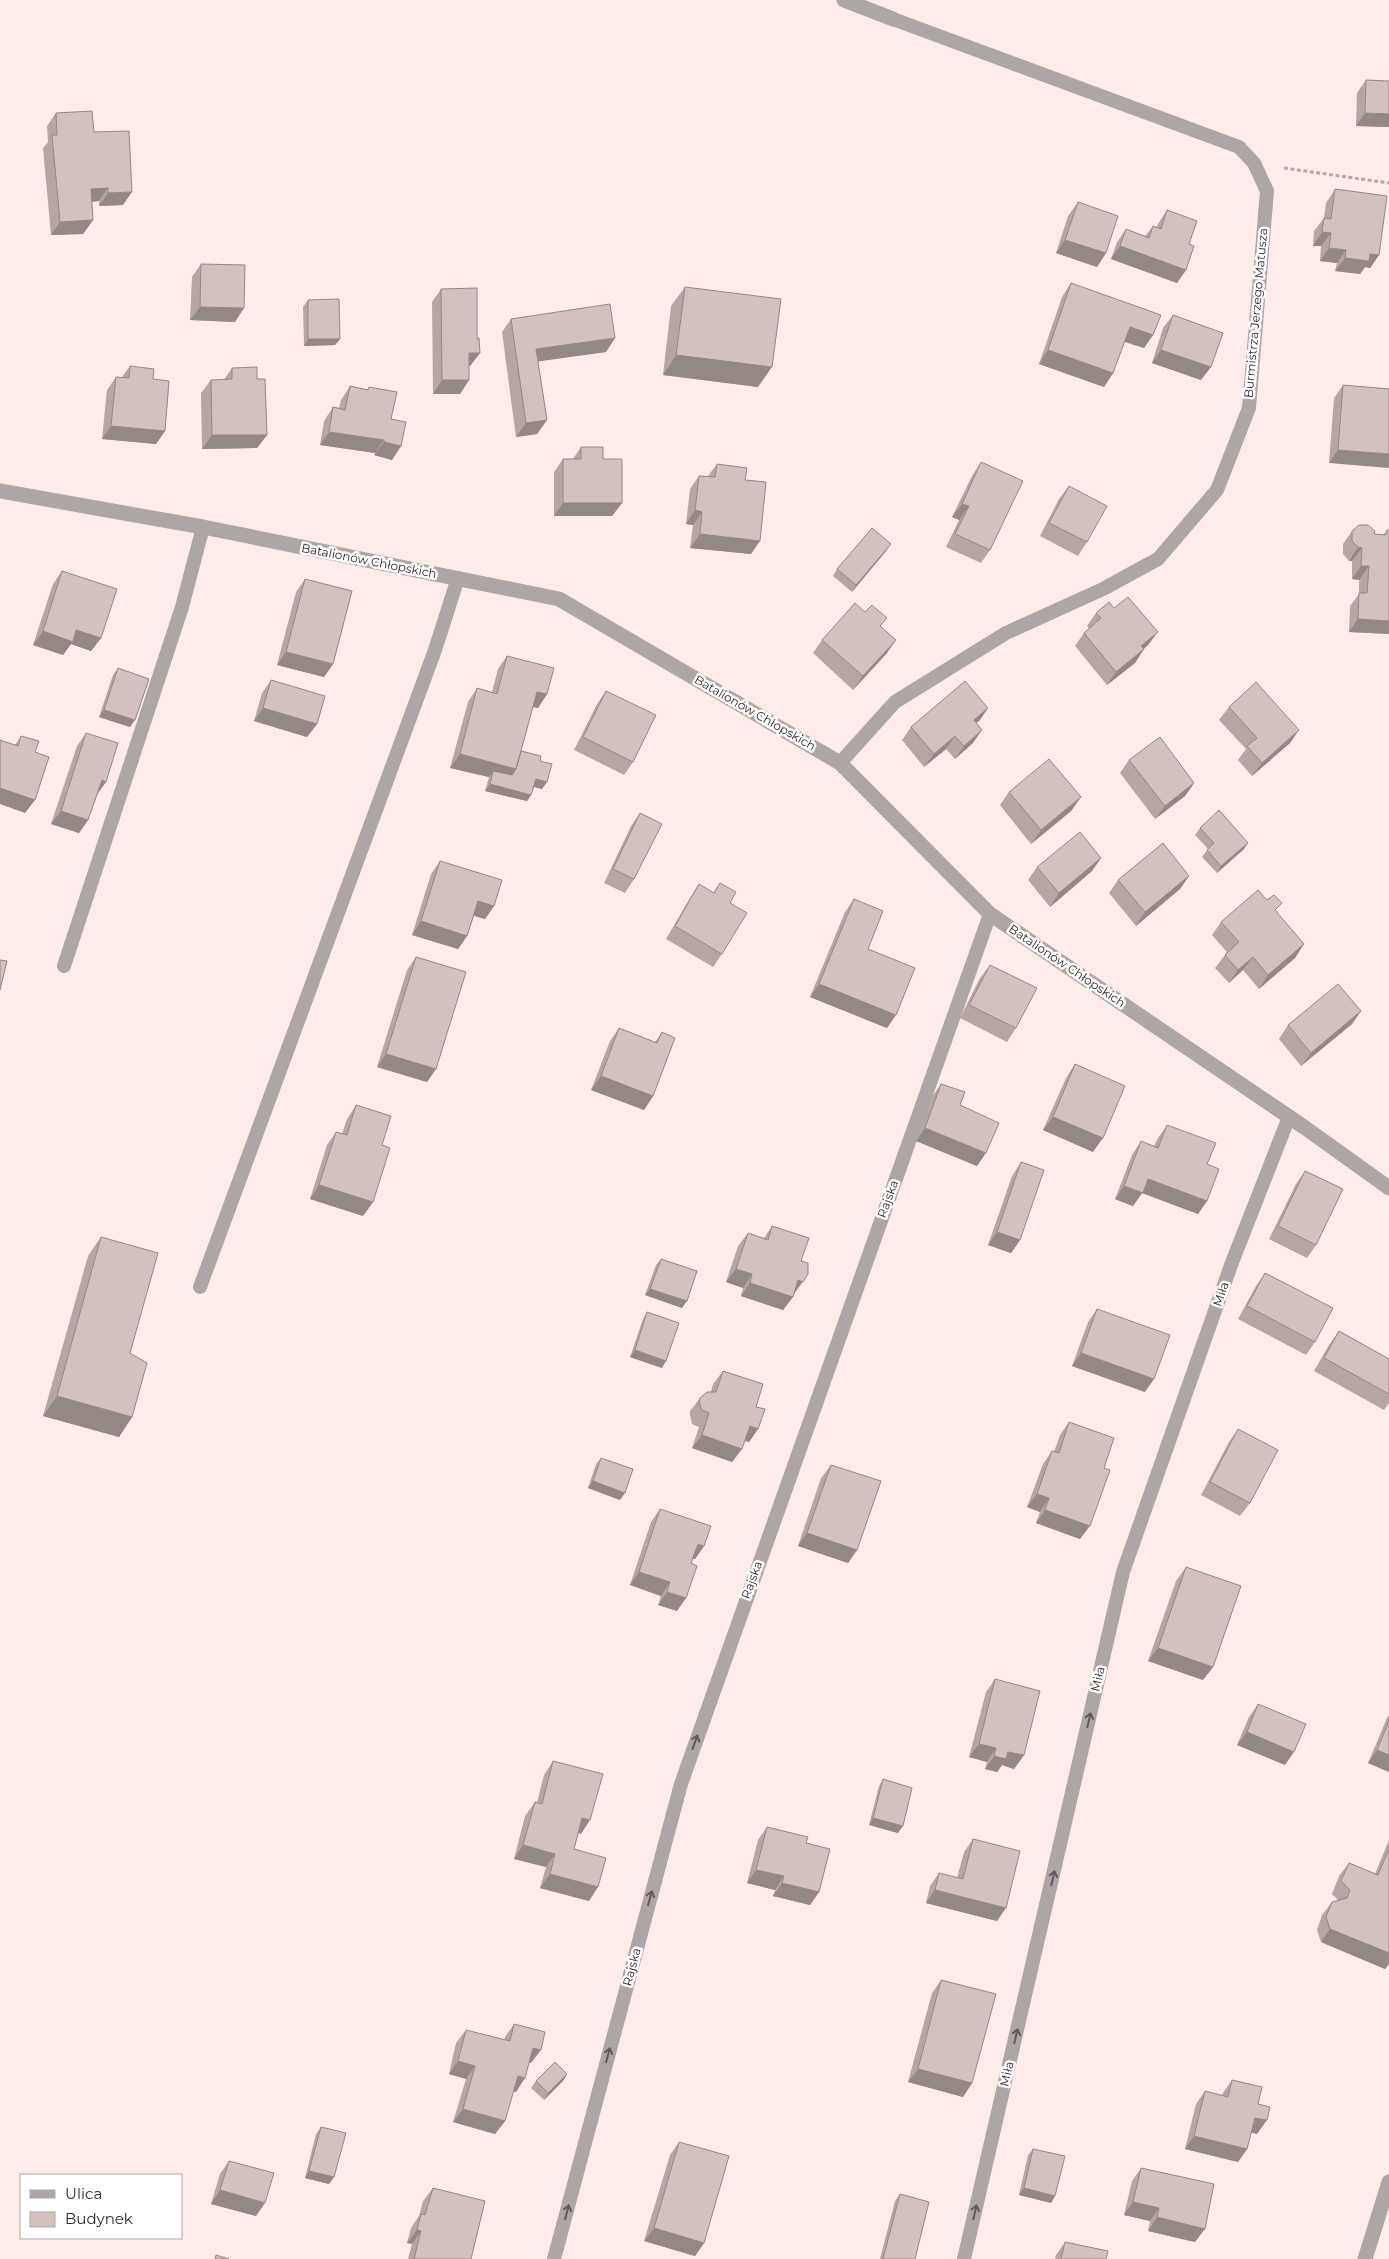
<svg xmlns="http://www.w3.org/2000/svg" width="1389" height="2259" viewBox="0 0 1389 2259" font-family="Montserrat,sans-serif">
  <rect width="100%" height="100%" fill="#ffece8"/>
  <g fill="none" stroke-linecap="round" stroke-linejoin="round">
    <path stroke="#b7a8a5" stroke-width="3" stroke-dasharray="4 2.5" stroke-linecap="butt" d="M1284,168L1389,183"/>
    <path stroke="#aea6a5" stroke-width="14" d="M840,763L895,702L1006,633L1103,589L1158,559L1217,490L1249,408L1267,191L1254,163L1239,147L893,19
      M64,966L182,607L203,527
      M200,1287L435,650L458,578
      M554,2259L681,1784L990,914
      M964,2259L1123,1572L1231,1265L1289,1117"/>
    <path stroke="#aea6a5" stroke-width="15" d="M844,0L893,19
      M0,491L203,527L559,599L840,763L990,914L1304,1127L1389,1188
      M1365,2259L1389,2182"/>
  </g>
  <path fill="#b5a6a3" d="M1366,80L1389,81V127L1356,126L1357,93Z
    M56,113L94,132L123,205L99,206V201L92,202L93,220L83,234L51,235L43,148L48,142L47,126Z
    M1335,189L1379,255L1370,268L1365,267L1360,274L1335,271L1337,263L1320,261L1321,246H1313L1314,231L1324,218L1326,203Z
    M1078,202L1106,253L1097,267L1056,253L1068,216Z
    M1167,210L1189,244L1186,270L1177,283L1111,259L1117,242L1126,229L1145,236L1153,226L1157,227L1158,224Z
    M201,264L235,322L190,320L192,277Z
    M1071,283L1153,335L1144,348L1124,342L1113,373L1104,387L1039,364L1062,297Z
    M685,287L758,387L663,375L671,306Z
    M441,289L477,339L480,353L470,366H469V380L460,394H433L432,302Z
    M308,300L340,339L335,345L304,346L303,307Z
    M1173,315L1201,380L1152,363L1163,328Z
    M511,319L615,338L606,352L538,361L547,420L537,434L516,437L502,332Z
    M130,366L153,379L165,431L156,444L102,439L107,390L116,377H122Z
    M232,368L257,379L267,435L257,448L202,449L201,393L211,380H224Z
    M1343,385L1389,389L1329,463L1334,398Z
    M350,386L367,390L369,387L391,419L401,446L392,460L374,455L375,453L320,445L324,421L333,407L339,408L341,400Z
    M581,447L603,459L622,503L612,516H554V472L563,459H573Z
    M981,462L990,550L981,563L946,547L959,520L952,517L972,476Z
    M717,464L745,480L751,554L690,548L693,525L686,524L690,489L699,476H708Z
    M1069,486L1087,542L1078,556L1040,536L1059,499Z
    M1387,530L1389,634L1349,632L1350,606L1359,594V580L1352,579V561H1349L1343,554V544L1352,531L1383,535Z
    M886,551L852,592L833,576L837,569Z
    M62,571L101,638L91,651L71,644L63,655L33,645L53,584Z
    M305,579L333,664L324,677L277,665L296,592Z
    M1096,613L1148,645L1144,649L1135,663L1107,685L1075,646L1084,633L1089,628L1087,626Z
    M881,626L887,653L853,690L813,653L822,640Z
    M507,656L547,694L538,708L533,707L521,751L540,761L542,789L534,787L531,795L527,801L485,791L489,777L450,768L468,702L477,688L492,692L498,669Z
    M118,668L130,727L99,717L113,675Z
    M271,680L317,724L307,737L254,721L262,693Z
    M606,691L633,762L624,775L574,750L597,704Z
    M1229,707L1290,743L1252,776L1238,760L1246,749L1219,720Z
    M988,708L979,721L976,723L973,743L955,759L946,749L924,767L902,740L911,727Z
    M86,733L106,782L97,795L88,820L79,833L51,824L77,746Z
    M21,736L35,752L25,813L15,745Z
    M1129,760L1194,783L1185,796L1155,819L1120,773Z
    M1009,792L1081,797L1071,811L1031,844L1000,805Z
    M640,813L634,879L625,893L604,883L631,826Z
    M1200,828L1244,849L1217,873L1202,857L1208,849L1195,835Z
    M1101,858L1092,871L1050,907L1028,880L1037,867Z
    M440,861L494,906L485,919L474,916L467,936L458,949L412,935L431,874Z
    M1189,876L1180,889L1136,926L1109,893L1118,880Z
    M720,883L722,954L713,967L666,939L690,898L699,884L713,893Z
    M854,899L868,949L887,1028L810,997L845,912Z
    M1276,912L1304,944L1295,958L1259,989L1243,970L1229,983L1215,968L1225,955L1227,952L1212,935L1221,922Z
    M416,957L436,1069L427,1082L377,1067L407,970Z
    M990,965L1016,1028L1007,1042L960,1018L980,978Z
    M1361,1011L1352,1024L1301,1066L1279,1039L1288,1025Z
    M619,1028L655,1042L662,1032L653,1096L644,1110L591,1090L610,1041Z
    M1075,1064L1093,1152L1043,1130L1066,1078Z
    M941,1084L960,1105L977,1166L916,1141L932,1097Z
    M356,1105L373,1202L363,1216L310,1199L327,1145L336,1132L342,1134L347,1119Z
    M1167,1125L1207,1164V1201L1198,1214L1142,1193L1133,1206L1115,1199L1132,1155L1141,1141L1154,1146L1158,1138Z
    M1021,1162L1020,1240L1011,1253L988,1245L1012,1176Z
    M1305,1171L1316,1245L1307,1258L1269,1239L1296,1184Z
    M772,1226L801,1261L808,1274L783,1310L741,1296L743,1288L726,1282L738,1246L748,1233L764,1238Z
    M101,1237L130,1353L132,1417L119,1437L43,1416L88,1256Z
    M661,1259L682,1308L645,1295L656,1265Z
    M1265,1273L1315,1342L1306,1355L1238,1319L1256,1286Z
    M1097,1309L1145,1392L1072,1366L1088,1322Z
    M647,1312L662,1368L630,1357L643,1319Z
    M1339,1331L1389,1359V1403L1384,1410L1314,1371L1329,1345Z
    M723,1371L756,1407L758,1429L749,1442L745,1441L742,1449L732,1462L692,1448L699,1427L692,1424L690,1415V1411L700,1398L711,1392L713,1384Z
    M1069,1422L1080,1539L1036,1523L1040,1512L1027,1507L1043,1464L1052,1451L1054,1452L1060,1435Z
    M1238,1429L1250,1503L1240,1516L1201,1495L1229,1442Z
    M601,1458L620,1500L588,1488L596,1464Z
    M831,1465L857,1550L848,1563L798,1546L821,1478Z
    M660,1509L704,1546L695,1559H693L677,1611L658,1605L661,1596L630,1585L651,1522Z
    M1186,1567L1213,1667L1203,1680L1148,1661L1176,1581Z
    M995,1679L1024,1755L1014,1769L1002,1765L997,1772L985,1769L987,1762L969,1757L986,1692Z
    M1258,1704L1285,1765L1237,1745L1249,1717Z
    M1389,1715V1772L1368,1763L1387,1718Z
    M553,1761L581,1834L578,1833L574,1849L589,1901L540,1888L546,1867L514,1859L525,1816L535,1802L537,1803L544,1775Z
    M883,1779L898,1833L869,1825L879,1786Z
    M767,1827L806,1843L819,1892L810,1905L773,1896L775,1890L747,1883L758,1840Z
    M973,1839L997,1921L926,1903L930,1886L939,1873L957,1878L964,1852Z
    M1389,1840V1964L1385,1969L1321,1942L1317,1930L1322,1915L1332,1902L1338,1900L1332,1894L1339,1876L1349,1863L1375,1874Z
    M941,1980L972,2083L963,2097L908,2082L932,1993Z
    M514,2024L531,2063H529L516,2092L513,2091L505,2121L495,2134L453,2122L466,2079L449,2074L456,2043L466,2030L504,2040L505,2037Z
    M567,2074L563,2081L544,2100L531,2088L536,2081Z
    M1232,2080L1258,2104L1257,2134L1251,2132L1247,2149L1238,2162L1185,2149L1196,2104L1205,2091L1222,2095L1223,2093Z
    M321,2127L334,2177L329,2184L305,2178L316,2134Z
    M679,2142L704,2243L695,2256L644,2241L670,2155Z
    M1033,2149L1055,2196L1051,2203L1019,2195L1028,2155Z
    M229,2161L256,2216L211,2204L220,2174Z
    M1141,2168L1195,2242L1148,2231L1150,2221L1124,2215L1132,2181Z
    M433,2188L471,2259H408L412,2244L407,2243L411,2228L419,2216L423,2201Z
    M900,2194L915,2259H880L895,2201Z
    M1065,2242L1106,2259H1055L1056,2255Z"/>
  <path fill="#948784" d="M1365,113L1389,114V127L1356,126Z
    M108,188L99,201L82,203L91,189Z
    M132,192L123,205L99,206L108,193Z
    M93,220L83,234L51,235L60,222Z
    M1322,232L1331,233L1321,246H1313Z
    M1065,240L1106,253L1097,267L1056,253Z
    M1120,246L1186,270L1177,283L1111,259Z
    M1329,248L1346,250L1337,263L1320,261Z
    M1370,254L1379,255L1370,268L1365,267L1360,274L1335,271L1345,258Z
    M200,307L244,308L235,322L190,320Z
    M1130,327L1153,335L1144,348L1120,340Z
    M615,338L606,352L527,363L536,349Z
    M308,339H340L335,345L304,346Z
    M1048,350L1113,373L1104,387L1039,364Z
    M1161,350L1211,367L1201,380L1152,363Z
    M469,353H480L470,366H459Z
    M676,355L772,367L758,387L663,375Z
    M442,380H469L460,394H433Z
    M547,420L537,434L516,437L526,423Z
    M111,426L165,431L156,444L102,439Z
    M329,432L384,440L375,453L320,445Z
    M212,435H267L257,448L202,449Z
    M384,442L401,446L392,460L374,455Z
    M1338,450L1389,454V468L1329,463Z
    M563,503H622L612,516H554Z
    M962,504L969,506L959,520L952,517Z
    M695,510L702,512L693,525L686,524Z
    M700,534L760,541L751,554L690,548Z
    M891,544L886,551L852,592L856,585Z
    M1358,547L1362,548L1352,561H1349Z
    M1361,566H1369L1359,580L1352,579Z
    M1358,619L1389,621V634L1349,632Z
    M76,630L101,638L91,651L71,644L63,655L33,645L43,631Z
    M1158,632L1148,645L1132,659L1141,646Z
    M896,640L887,653L853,690L863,676Z
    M1144,649L1135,663L1107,685L1116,672Z
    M286,652L333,664L324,677L277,665Z
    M537,692L547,694L538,708L527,706Z
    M263,708L317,724L307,737L254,721Z
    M988,708L979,721L964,733L974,720Z
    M104,710L135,720L130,727L99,717Z
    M982,730L973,743L955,759L964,746Z
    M1299,730L1290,743L1252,776L1262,763Z
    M955,736L946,749L924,767L934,754Z
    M460,754L516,769L507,782L493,771L489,777L450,768Z
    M536,779L547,782L542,789L531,786Z
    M102,780L106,782L96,795Z
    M1194,783L1185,796L1155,819L1165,806Z
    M490,784L531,795L527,801L485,791Z
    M0,788L35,800L25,813L0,804Z
    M1081,797L1071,811L1031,844L1041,830Z
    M61,811L88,820L79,833L51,824Z
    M1248,843L1244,849L1217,873L1221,866Z
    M1101,858L1092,871L1050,907L1059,893Z
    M1189,876L1180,889L1136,926L1145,912Z
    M478,901L494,906L485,919L469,914Z
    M421,921L467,936L458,949L412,935Z
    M1304,944L1295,958L1259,989L1268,975Z
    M1253,957L1243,970L1229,983L1238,970Z
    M819,984L896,1015L887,1028L810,997Z
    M1361,1011L1352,1024L1301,1066L1311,1053Z
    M386,1054L436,1069L427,1082L377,1067Z
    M601,1076L653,1096L644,1110L591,1090Z
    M1053,1117L1103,1138L1093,1152L1043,1130Z
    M925,1128L986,1153L977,1166L916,1141Z
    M1148,1179L1207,1201L1198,1214L1142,1193L1133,1206L1115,1199L1124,1186Z
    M319,1185L373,1202L363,1216L310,1199Z
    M997,1232L1020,1240L1011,1253L988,1245Z
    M736,1269L752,1274L743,1288L726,1282Z
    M808,1274L793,1295L798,1280Z
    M750,1283L793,1297L783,1310L741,1296Z
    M650,1289L687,1301L682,1308L645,1295Z
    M635,1350L666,1361L662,1368L630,1357Z
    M1081,1353L1154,1379L1145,1392L1072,1366Z
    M57,1396L132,1417L119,1437L43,1416Z
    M750,1426L758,1429L749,1442L740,1439Z
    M702,1435L742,1449L732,1462L692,1448Z
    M593,1481L625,1493L620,1500L588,1488Z
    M1037,1494L1049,1498L1040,1512L1027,1507Z
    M1045,1510L1090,1526L1080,1539L1036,1523Z
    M807,1533L857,1550L848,1563L798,1546Z
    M698,1544L704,1546L695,1559L689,1557Z
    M639,1572L670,1582L661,1596L630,1585Z
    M667,1592L686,1598L677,1611L658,1605Z
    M1158,1648L1213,1667L1203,1680L1148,1661Z
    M1247,1732L1294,1752L1285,1765L1237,1745Z
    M979,1744L996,1748L987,1762L969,1757Z
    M1377,1750L1389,1755V1772L1368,1763Z
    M1008,1752L1024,1755L1014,1769L1002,1765L997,1772L985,1769L994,1756Z
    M582,1818L590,1820L581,1834L573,1831Z
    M873,1818L903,1826L898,1833L869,1825Z
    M523,1845L555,1854L546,1867L514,1859Z
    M756,1870L784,1876L775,1890L747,1883Z
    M550,1874L598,1887L589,1901L540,1888Z
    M782,1883L819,1892L810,1905L773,1896Z
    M935,1890L1006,1908L997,1921L926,1903Z
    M1330,1929L1389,1953V1964L1385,1969L1321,1942Z
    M533,2048L541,2050L531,2063L524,2061Z
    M458,2061L475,2066L466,2079L449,2074Z
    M918,2069L972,2083L963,2097L908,2082Z
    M567,2074L563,2081L544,2100L548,2093Z
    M518,2076L525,2078L516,2092L508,2089Z
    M463,2109L505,2121L495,2134L453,2122Z
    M1255,2118L1267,2120L1257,2134L1245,2131Z
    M1194,2136L1247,2149L1238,2162L1185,2149Z
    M309,2171L334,2177L329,2184L305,2178Z
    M1024,2188L1055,2196L1051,2203L1019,2195Z
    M220,2190L265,2203L256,2216L211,2204Z
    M1133,2202L1159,2208L1150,2221L1124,2215Z
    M1157,2217L1205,2229L1195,2242L1148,2231Z
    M654,2228L704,2243L695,2256L644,2241Z
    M417,2230L421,2231L412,2244L407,2243Z"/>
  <path fill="#d3c1bd" stroke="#948784" d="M1366,80L1389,81V114L1365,113Z
    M92,111L94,132L129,131L132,192L108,193V188L91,189L93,220L60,222L52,135H57L56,113Z
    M1335,189L1387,196L1379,255L1370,254L1369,261L1345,258L1346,250L1329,248L1331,233L1322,232L1324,218L1331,219Z
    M1078,202L1118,216L1106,253L1065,240Z
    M1167,210L1197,221L1189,244L1194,246L1186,270L1120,246L1126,229L1149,238L1153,226L1161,229Z
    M201,264L245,265L244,308L200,307Z
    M1071,283L1161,315L1153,335L1130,327L1113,373L1048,350Z
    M685,287L781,299L772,367L676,355Z
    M477,288V339L479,338L480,353H469V380H442L441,289Z
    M339,299L340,339H308V300Z
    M610,304L615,338L536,349L547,420L526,423L511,319Z
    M1173,315L1223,333L1211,367L1161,350Z
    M130,366L154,369L153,379L169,381L165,431L111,426L116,377L129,378Z
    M257,367V379H265L267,435H212L211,380L232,379V368Z
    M1343,385L1389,389V454L1338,450Z
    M350,386L368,390L369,387L397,392L391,419L406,422L401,446L384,442V440L329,432L333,407L345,410Z
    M581,447H603V459H622V503H563V459H581Z
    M981,462L1023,481L990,550L955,534L969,506L962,504Z
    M717,464L747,468L745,480L766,482L760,541L700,534L702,512L695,510L699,476L715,477Z
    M1069,486L1107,506L1087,542L1049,523Z
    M1359,525H1368L1375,531L1374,534L1386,535L1387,530H1389V621L1358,619L1359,593H1367L1369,566H1361L1362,548L1358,547L1352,541V531Z
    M872,528L891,544L856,585L837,569Z
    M62,571L117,589L101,638L76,630L73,642L43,631Z
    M305,579L352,591L333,664L286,652Z
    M1128,597L1158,632L1141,646L1144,649L1116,672L1084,633L1101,618L1096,613L1109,602L1114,608Z
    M855,603L865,612L872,605L887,618L880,626L896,640L863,676L822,640Z
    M507,656L554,668L547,694L537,692L516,769L460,754L477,688L497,694Z
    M118,668L149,679L135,720L104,710Z
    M271,680L325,696L317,724L263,708Z
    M965,681L988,708L974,720L982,730L964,746L955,736L934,754L911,727Z
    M1256,682L1299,730L1262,763L1247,746L1257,738L1229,707Z
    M606,691L656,715L633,762L583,737Z
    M86,733L118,743L106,782L102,780L88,820L61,811Z
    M21,736L39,741L35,752L49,757L35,800L0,788V740L18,746Z
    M1160,737L1194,783L1165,806L1129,760Z
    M521,751L541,756L540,761L552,764L547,782L536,779L531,795L490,784L493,771L512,775L516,769Z
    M1049,759L1081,797L1041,830L1009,792Z
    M1219,810L1248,843L1221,866L1207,850L1214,843L1200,828Z
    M640,813L662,824L634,879L613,869Z
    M1080,832L1101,858L1059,893L1037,867Z
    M1163,843L1189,876L1145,912L1118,880Z
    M440,861L502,880L494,906L478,901L467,936L421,921Z
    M720,883L736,892L730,903L747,913L722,954L675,926L699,884L714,893Z
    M1258,890L1267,900L1274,895L1282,903L1275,910L1304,944L1268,975L1253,957L1238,970L1225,955L1239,942L1221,922Z
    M854,899L883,911L868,949L915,968L896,1015L819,984Z
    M416,957L466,972L436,1069L386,1054Z
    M0,960L7,961L0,990Z
    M990,965L1037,988L1016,1028L969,1005Z
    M1338,984L1361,1011L1311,1053L1288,1025Z
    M619,1028L657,1043L662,1032L675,1038L653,1096L601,1076Z
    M1075,1064L1125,1086L1103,1138L1053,1117Z
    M941,1084L965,1092L960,1105L999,1123L986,1153L925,1128Z
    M356,1105L391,1116L382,1145L390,1148L373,1202L319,1185L336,1132L347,1135Z
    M1167,1125L1216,1143L1207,1164L1219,1169L1207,1201L1148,1179L1143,1193L1124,1186L1141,1141L1158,1148Z
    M1021,1162L1044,1170L1020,1240L997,1232Z
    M1305,1171L1343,1189L1316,1245L1278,1226Z
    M772,1226L809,1238L801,1261L808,1263V1274L803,1282L798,1280L793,1297L750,1283L752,1274L736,1269L748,1233L768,1240Z
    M101,1237L158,1253L130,1353L147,1363L132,1417L57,1396Z
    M661,1259L697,1271L687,1301L650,1289Z
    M1265,1273L1333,1308L1315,1342L1247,1306Z
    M1097,1309L1170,1335L1154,1379L1081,1353Z
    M647,1312L679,1323L666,1361L635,1350Z
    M1339,1331L1389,1359V1394L1324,1358Z
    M723,1371L763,1384L756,1407L765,1409L758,1429L750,1426L742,1449L702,1435L709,1413L702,1410L699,1402L700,1398L707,1392H716Z
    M1069,1422L1114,1438L1104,1468L1110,1470L1090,1526L1045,1510L1049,1498L1037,1494L1052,1451L1059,1453Z
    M1238,1429L1278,1450L1250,1503L1210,1482Z
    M601,1458L633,1469L625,1493L593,1481Z
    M831,1465L881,1481L857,1550L807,1533Z
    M660,1509L711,1526L704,1546L698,1544L691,1563L697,1566L686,1598L667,1592L670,1582L639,1572Z
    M1186,1567L1241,1586L1213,1667L1158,1648Z
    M995,1679L1040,1691L1024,1755L1008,1752L1006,1759L994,1756L996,1748L979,1744Z
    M1258,1704L1306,1724L1294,1752L1247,1732Z
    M1389,1721V1755L1377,1750Z
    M553,1761L603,1774L590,1820L582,1818L574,1849L606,1858L598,1887L550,1874L555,1854L523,1845L535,1802L542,1804Z
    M883,1779L912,1788L903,1826L873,1818Z
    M767,1827L808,1837L806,1843L830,1849L819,1892L782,1883L784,1876L756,1870Z
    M973,1839L1020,1851L1006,1908L935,1890L939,1873L963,1879Z
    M1389,1849V1953L1330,1929L1326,1917L1332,1902L1347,1898L1350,1890L1341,1881L1349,1863L1378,1875Z
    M941,1980L996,1994L972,2083L918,2069Z
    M514,2024L545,2032L541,2050L533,2048L525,2078L518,2076L505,2121L463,2109L475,2066L458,2061L466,2030L510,2041Z
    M555,2062L567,2074L548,2093L536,2081Z
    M1232,2080L1262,2087L1258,2104L1270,2107L1267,2120L1255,2118L1247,2149L1194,2136L1205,2091L1228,2097Z
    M321,2127L346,2133L334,2177L309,2171Z
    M679,2142L729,2156L704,2243L654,2228Z
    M1033,2149L1065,2156L1055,2196L1024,2188Z
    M229,2161L274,2173L265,2203L220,2190Z
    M1141,2168L1214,2184L1205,2229L1157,2217L1159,2208L1133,2202Z
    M433,2188L485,2201L471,2259H414L421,2231L417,2230L421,2214L425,2215Z
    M900,2194L929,2202L915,2259H883Z
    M1065,2242L1108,2251L1106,2259H1061Z
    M216,2255L229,2259H215Z"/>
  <defs><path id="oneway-shaft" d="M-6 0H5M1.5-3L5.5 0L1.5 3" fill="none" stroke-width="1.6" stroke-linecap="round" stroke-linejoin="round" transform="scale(1.25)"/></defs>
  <g stroke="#625a59">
    <use href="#oneway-shaft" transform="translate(1089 1720) rotate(-77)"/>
    <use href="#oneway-shaft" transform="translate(695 1742) rotate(-71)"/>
    <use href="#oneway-shaft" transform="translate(1053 1878) rotate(-77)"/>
    <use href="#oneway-shaft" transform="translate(650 1898) rotate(-75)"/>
    <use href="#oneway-shaft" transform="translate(1016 2036) rotate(-77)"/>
    <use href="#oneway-shaft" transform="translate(608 2055) rotate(-75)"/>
    <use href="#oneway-shaft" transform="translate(567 2212) rotate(-75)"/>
    <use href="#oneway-shaft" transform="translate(975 2212) rotate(-77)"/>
  </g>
  <g text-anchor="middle" stroke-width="5" stroke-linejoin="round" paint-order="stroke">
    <g font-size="12" fill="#2f2826" stroke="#fff">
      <text transform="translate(1256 313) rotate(-85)" y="4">Burmistrza Jerzego Matusza</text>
      <text transform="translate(369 561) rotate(11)" y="4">Batalionów Chłopskich</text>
      <text transform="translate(755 713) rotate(30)" y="4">Batalionów Chłopskich</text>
      <text transform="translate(1067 966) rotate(34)" y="4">Batalionów Chłopskich</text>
      <text transform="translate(888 1199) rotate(-70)" y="4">Rajska</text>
      <text transform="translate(1221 1294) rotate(-71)" y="4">Miła</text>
      <text transform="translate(752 1580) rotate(-70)" y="4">Rajska</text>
      <text transform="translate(1098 1679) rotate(-77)" y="4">Miła</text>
      <text transform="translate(632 1967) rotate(-75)" y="4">Rajska</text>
      <text transform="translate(1007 2074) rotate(-77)" y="4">Miła</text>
    </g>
  </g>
  <rect x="20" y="2174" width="162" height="65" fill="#ffffff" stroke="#aca9a8"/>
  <rect x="30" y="2190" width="25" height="8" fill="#aea6a5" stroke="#aca9a8"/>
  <text x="65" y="2199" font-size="15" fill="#2f2826">Ulica</text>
  <rect x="30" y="2212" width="25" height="15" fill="#d3c1bd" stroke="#aca9a8"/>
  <text x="65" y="2224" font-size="15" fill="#2f2826">Budynek</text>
</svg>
